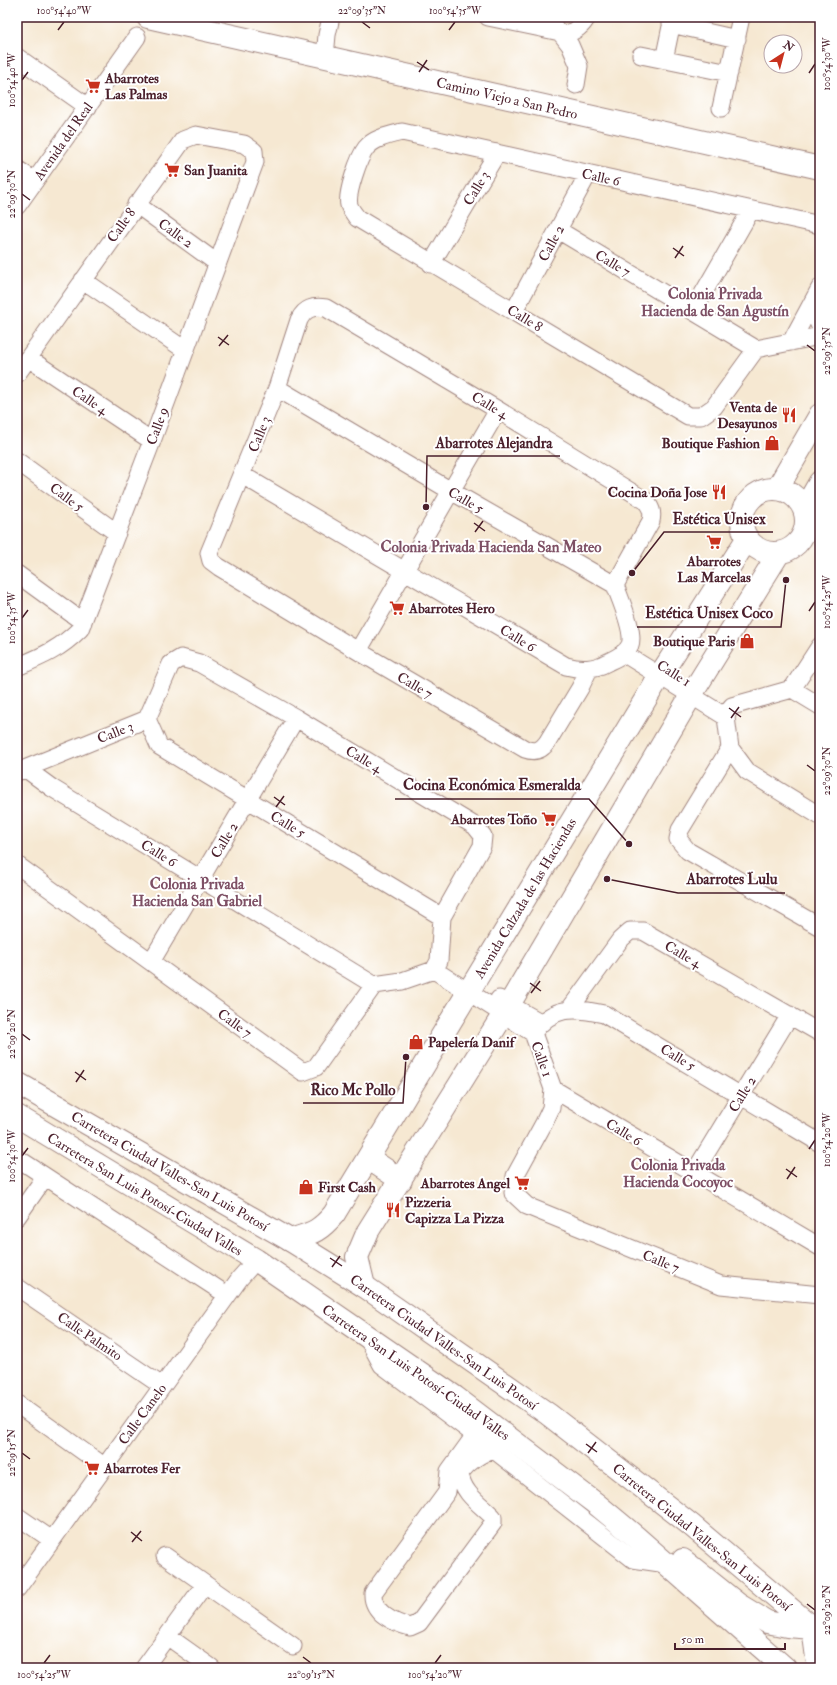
<svg xmlns="http://www.w3.org/2000/svg" width="837" height="1685" viewBox="0 0 837 1685" font-family="'IM FELL Double Pica',serif">
  <rect width="100%" height="100%" fill="#fff"/>
  <filter id="ink" filterUnits="userSpaceOnUse"><feTurbulence type="fractalNoise" baseFrequency=".025" numOctaves="2"/><feDisplacementMap in="SourceGraphic" scale="8" xChannelSelector="R" yChannelSelector="G"/><feConvolveMatrix kernelMatrix="1 2 1 2 8 2 1 2 1" color-interpolation-filters="sRGB"/></filter>
  <filter id="wash" filterUnits="userSpaceOnUse"><feTurbulence type="fractalNoise" baseFrequency=".012" numOctaves="4" result="noise"/><feDisplacementMap in="SourceGraphic" scale="16" xChannelSelector="R" yChannelSelector="G"/><feGaussianBlur stdDeviation="0.9" result="paint"/><feColorMatrix in="noise" values="0 0 0 0 0 0 0 0 0 0 0 0 0 0 0 0 0 1.4 0 .05"/><feComposite in="paint" operator="in"/></filter>
  <g filter="url(#wash)">
    <rect width="100%" height="100%" fill="#f6e8d2"/>
  </g>
  <g filter="url(#ink)">
    <g fill="none" stroke-linecap="round" stroke-linejoin="round">
      <g stroke="#a0847e" stroke-width="19">
        <path id="street" d="M488,17L560,32L570,45L579,66L576,85
          M552,17C553,43 579,34 587,17
          M671,24L737,39
          M641,55L729,73
          M17,57L88,107
          M325,57L327,35L331,17
          M664,60L673,17
          M721,108L741,17
          M17,169L35,181
          M136,204L217,263
          M17,206L137,37
          M558,230L756,349L820,336
          M431,264L497,153
          M83,280L185,350
          M811,307L820,326
          M514,311L588,174
          M693,311L751,210
          M791,342L820,288
          M756,349L714,407L701,416H688L357,218C355,215 350,209 349,205C346,194 359,157 366,148C374,138 390,135 402,132L820,225
          M28,358L152,441
          M17,374L183,140L196,135L244,144L254,151L255,162L152,441L80,629C60,649 43,656 17,667
          M277,388L451,491L615,585
          M17,461L117,533
          M242,475L566,666C581,670 594,670 608,662C616,658 626,654 630,645C635,632 620,599 615,585
          M17,574L83,622
          M358,651L498,410
          M623,653L726,717
          M589,669L580,688L548,741C542,750 536,753 525,749L358,651L219,567L211,561L209,553L277,388L299,320C305,308 313,306 326,308L498,410L646,501C651,508 653,512 651,521L615,585
          M792,689L820,646
          M820,706L792,689L732,706L728,711L726,717L730,748L747,771L820,816
          M147,719L159,746L442,917
          M730,748L680,830L678,839L688,851L820,927
          M26,769L52,788L374,985
          M17,772L147,719L171,664L181,658L199,663L296,718L475,826L483,836L482,846L442,917L439,961
          M17,865L303,1072L316,1067L374,985L402,981L434,970L439,961
          M151,962L296,718
          M434,970L533,1033L553,1089L551,1108L544,1123L515,1176L513,1193L527,1206L721,1285L820,1295
          M499,999L540,1022
          M569,1010L620,940L630,931H643L820,1033
          M533,1033C552,1006 574,1007 604,1014L820,1143
          M553,1089L820,1247
          M17,1158L227,1295
          M694,1173L790,1015
          M17,1217L45,1177
          M17,1287L162,1386
          M367,1337L382,1365L475,1435L633,1559L667,1564
          M17,1404L105,1467
          M475,1435L449,1471L447,1492L373,1593C372,1613 394,1623 410,1627L419,1623L493,1523V1517C480,1504 462,1493 460,1473C469,1461 479,1455 493,1449
          M17,1516L52,1540
          M165,1556L293,1646
          M17,1589L240,1278L256,1260
          M167,1636L212,1668
          M144,1668L205,1584"/>
      </g>
      <g stroke="#a0847e" stroke-width="24">
        <path id="secondary" d="M148,17L820,168
          M742 521a32 32 0 1 1 64 0a32 32 0 1 1-64 0Z
          M777,489L820,415
          M804,510L820,482
          M368,1158L401,1180
          M290,1240C312,1233 319,1232 334,1214L659,677L747,539
          M364,1286L357,1257L368,1231L503,1015L696,687L779,553"/>
      </g>
      <g stroke="#a0847e" stroke-width="24">
        <path id="primary" d="M17,1083L290,1240L364,1286L548,1414L691,1525L820,1634
          M17,1116L256,1260L455,1397L595,1503L636,1537L785,1668
          M683,1560L739,1605L767,1622L787,1626L813,1628
          M813,1628L817,1658L820,1667"/>
      </g>
      <use href="#street" stroke="#fff" stroke-width="17"/>
      <use href="#secondary" stroke="#fff" stroke-width="22"/>
      <use href="#primary" stroke="#fff" stroke-width="22"/>
    </g>
  </g>
  <path fill="none" stroke="#4a1f2b" stroke-width="1.5" d="M362,22L370,28M58,30L64,22M449,30L455,22M417,62L429,70M419,72L427,60M809,73L815,64M22,80L28,72M22,194L30,200M673,248L684,256M675,258L683,246M218,337L229,345M807,345L815,351M219,346L228,335M474,523L485,531M475,532L483,521M809,611L815,602M22,618L28,610M729,708L741,717M731,718L739,707M807,765L815,771M274,797L285,805M276,807L284,796M530,983L541,991M531,993L540,981M22,1034L30,1040M75,1072L86,1080M76,1082L84,1070M809,1149L815,1140M22,1156L28,1148M786,1169L797,1177M787,1179L795,1167M330,1258L342,1266M332,1267L340,1256M586,1444L597,1452M22,1453L30,1459M588,1453L596,1442M131,1532L142,1541M132,1542L141,1531M807,1604L815,1610M303,1657L311,1663M44,1663L50,1655M435,1663L441,1655"/>
  <defs>
    <g id="supermarket-bare" transform="scale(1.2)"><path d="M-6-5.5h2.5l.6 2H6L4.5 2H-2.5L-4.4-4H-6ZM-1.5 3.2a1.3 1.3 0 1 0 .1 0ZM3 3.2a1.3 1.3 0 1 0 .1 0Z" fill="#c8321e" stroke="#fff" stroke-width="2.5" paint-order="stroke"/></g>
    <g id="restaurant-bare" transform="scale(1.2)"><path d="M-5-6h1v4h1v-4h1v4h1v-4h1v5L-1.5 .5V6h-2V.5L-5-1ZM5-6V6H3V1.5H1.5Q1.5-4 5-6Z" fill="#c8321e" stroke="#fff" stroke-width="2.5" paint-order="stroke"/></g>
    <g id="shop-bare" transform="scale(1.2)"><path d="M-5-2.5h2.3a2.7 3.5 0 0 1 5.4 0H5L5.5 6h-11ZM-1.5-2.5h3a1.5 2.3 0 0 0-3 0Z" fill="#c8321e" stroke="#fff" stroke-width="2.5" paint-order="stroke"/></g>
  </defs>
  <g fill-rule="evenodd">
    <use href="#supermarket-bare" x="93" y="86"/>
    <use href="#supermarket-bare" x="172" y="170"/>
    <use href="#restaurant-bare" x="789" y="415"/>
    <use href="#shop-bare" x="772" y="443"/>
    <use href="#restaurant-bare" x="719" y="492"/>
    <use href="#supermarket-bare" x="714" y="542"/>
    <use href="#supermarket-bare" x="397" y="608"/>
    <use href="#shop-bare" x="747" y="641"/>
    <use href="#supermarket-bare" x="549" y="819"/>
    <use href="#shop-bare" x="416" y="1042"/>
    <use href="#supermarket-bare" x="522" y="1183"/>
    <use href="#shop-bare" x="306" y="1187"/>
    <use href="#restaurant-bare" x="393" y="1210"/>
    <use href="#supermarket-bare" x="92" y="1468"/>
  </g>
  <g text-anchor="middle" stroke-width="4" stroke-linejoin="round" paint-order="stroke">
    <g font-size="14" font-weight="bold" fill="#4a1f2b" stroke="#fff" text-anchor="start">
      <text x="105" y="83">Abarrotes<tspan x="105" dy="16">Las Palmas</tspan></text>
      <text x="184" y="175">San Juanita</text>
      <text x="777" y="412" text-anchor="end">Venta de<tspan x="777" dy="16">Desayunos</tspan></text>
      <text x="760" y="448" text-anchor="end">Boutique Fashion</text>
      <text x="707" y="497" text-anchor="end">Cocina Doña Jose</text>
      <text x="714" y="566" text-anchor="middle">Abarrotes<tspan x="714" dy="16">Las Marcelas</tspan></text>
      <text x="409" y="613">Abarrotes Hero</text>
      <text x="735" y="646" text-anchor="end">Boutique Paris</text>
      <text x="537" y="824" text-anchor="end">Abarrotes Toño</text>
      <text x="428" y="1047">Papelería Danif</text>
      <text x="510" y="1188" text-anchor="end">Abarrotes Angel</text>
      <text x="318" y="1192">First Cash</text>
      <text x="405" y="1207">Pizzeria<tspan x="405" dy="16">Capizza La Pizza</tspan></text>
      <text x="104" y="1473">Abarrotes Fer</text>
    </g>
    <g font-size="14" fill="#4a1f2b" stroke="#fff">
      <text transform="translate(507 98) rotate(13)" y="5">Camino Viejo a San Pedro</text>
      <text transform="translate(63 141) rotate(-55)" y="5">Avenida del Real</text>
      <text transform="translate(601 177) rotate(12)" y="5">Calle 6</text>
      <text transform="translate(476 188) rotate(-59)" y="5">Calle 3</text>
      <text transform="translate(121 225) rotate(-55)" y="5">Calle 8</text>
      <text transform="translate(176 233) rotate(36)" y="5">Calle 2</text>
      <text transform="translate(551 243) rotate(-62)" y="5">Calle 2</text>
      <text transform="translate(613 263) rotate(31)" y="5">Calle 7</text>
      <text transform="translate(525 318) rotate(31)" y="5">Calle 8</text>
      <text transform="translate(90 400) rotate(34)" y="5">Calle 4</text>
      <text transform="translate(490 405) rotate(31)" y="5">Calle 4</text>
      <text transform="translate(157 426) rotate(-70)" y="5">Calle 9</text>
      <text transform="translate(259 434) rotate(-68)" y="5">Calle 3</text>
      <text transform="translate(67 497) rotate(36)" y="5">Calle 5</text>
      <text transform="translate(466 500) rotate(30)" y="5">Calle 5</text>
      <text transform="translate(518 638) rotate(31)" y="5">Calle 6</text>
      <text transform="translate(674 673) rotate(32)" y="5">Calle 1</text>
      <text transform="translate(415 685) rotate(30)" y="5">Calle 7</text>
      <text transform="translate(115 732) rotate(-22)" y="5">Calle 3</text>
      <text transform="translate(364 759) rotate(31)" y="5">Calle 4</text>
      <text transform="translate(288 824) rotate(31)" y="5">Calle 5</text>
      <text transform="translate(224 840) rotate(-59)" y="5">Calle 2</text>
      <text transform="translate(159 853) rotate(31)" y="5">Calle 6</text>
      <text transform="translate(525 898) rotate(-59)" y="5">Avenida Calzada de las Haciendas</text>
      <text transform="translate(683 954) rotate(30)" y="5">Calle 4</text>
      <text transform="translate(235 1023) rotate(36)" y="5">Calle 7</text>
      <text transform="translate(678 1057) rotate(31)" y="5">Calle 5</text>
      <text transform="translate(542 1059) rotate(70)" y="5">Calle 1</text>
      <text transform="translate(742 1094) rotate(-59)" y="5">Calle 2</text>
      <text transform="translate(624 1132) rotate(31)" y="5">Calle 6</text>
      <text transform="translate(170 1171) rotate(30)" y="5">Carretera Ciudad Valles-San Luis Potosí</text>
      <text transform="translate(145 1194) rotate(31)" y="5">Carretera San Luis Potosí-Ciudad Valles</text>
      <text transform="translate(661 1261) rotate(22)" y="5">Calle 7</text>
      <text transform="translate(90 1336) rotate(34)" y="5">Calle Palmito</text>
      <text transform="translate(444 1342) rotate(35)" y="5">Carretera Ciudad Valles-San Luis Potosí</text>
      <text transform="translate(416 1372) rotate(35)" y="5">Carretera San Luis Potosí-Ciudad Valles</text>
      <text transform="translate(142 1414) rotate(-54)" y="5">Calle Canelo</text>
      <text transform="translate(702 1537) rotate(39)" y="5">Carretera Ciudad Valles-San Luis Potosí</text>
    </g>
    <g font-size="15" font-weight="bold" fill="#7e5065" stroke="#fff">
      <text x="715" y="299">Colonia Privada<tspan x="715" dy="17">Hacienda de San Agustín</tspan></text>
      <text x="491" y="552">Colonia Privada Hacienda San Mateo</text>
      <text x="197" y="889">Colonia Privada<tspan x="197" dy="17">Hacienda San Gabriel</tspan></text>
      <text x="678" y="1170">Colonia Privada<tspan x="678" dy="17">Hacienda Cocoyoc</tspan></text>
    </g>
  </g>
  <path fill="none" stroke="#4a1f2b" stroke-width="1.5" d="M426 507L427 456H560M632 573L664 532H773M786 580L781 627H637M629 844L589 799H395M607 879L678 893H785M406 1057L403 1103H303"/>
  <g fill="#4a1f2b" stroke="#fff" stroke-width="1.5">
    <circle cx="426" cy="507" r="4"/>
    <circle cx="632" cy="573" r="4"/>
    <circle cx="786" cy="580" r="4"/>
    <circle cx="629" cy="844" r="4"/>
    <circle cx="607" cy="879" r="4"/>
    <circle cx="406" cy="1057" r="4"/>
  </g>
  <g font-size="15" text-anchor="middle" font-weight="bold" fill="#4a1f2b" stroke="#fff" stroke-width="4" stroke-linejoin="round" paint-order="stroke">
    <text x="494" y="448">Abarrotes Alejandra</text>
    <text x="719" y="524">Estética Unisex</text>
    <text x="709" y="618">Estética Unisex Coco</text>
    <text x="492" y="790">Cocina Económica Esmeralda</text>
    <text x="732" y="884">Abarrotes Lulu</text>
    <text x="353" y="1095">Rico Mc Pollo</text>
  </g>
  <rect width="837" height="1685" fill="none" stroke="#fff" stroke-width="44"/>
  <g transform="translate(783 54) rotate(36)"><circle r="19" fill="#ffffff" stroke="#b7a5aa"/>
  <path d="M0-3L7 15L0 10L-7 15Z" fill="#c8321e"/>
  <text y="-6" font-size="11" font-weight="bold" text-anchor="middle" fill="#4a1f2b">N</text>
  </g>
  <path d="M675 1643v6h110v-6" fill="none" stroke="#4a1f2b" stroke-width="2"/>
  <text x="681" y="1643" font-size="12" fill="#4a1f2b" stroke="#ffffff" stroke-width="3" paint-order="stroke">50 m</text>
  <rect x="22" y="22" width="793" height="1641" fill="none" stroke="#4a1f2b" stroke-width="1.5"/>
  <g font-size="10" text-anchor="middle" fill="#4a1f2b">
    <text x="64" y="14">100°54'40"W</text>
    <text x="362" y="14">22°09'35"N</text>
    <text x="455" y="14">100°54'35"W</text>
    <text transform="translate(826 64) rotate(-90)" y="4">100°54'30"W</text>
    <text transform="translate(11 80) rotate(-90)" y="4">100°54'40"W</text>
    <text transform="translate(11 194) rotate(-90)" y="4">22°09'30"N</text>
    <text transform="translate(826 351) rotate(-90)" y="4">22°09'35"N</text>
    <text transform="translate(826 602) rotate(-90)" y="4">100°54'25"W</text>
    <text transform="translate(11 618) rotate(-90)" y="4">100°54'35"W</text>
    <text transform="translate(826 771) rotate(-90)" y="4">22°09'30"N</text>
    <text transform="translate(11 1034) rotate(-90)" y="4">22°09'20"N</text>
    <text transform="translate(826 1140) rotate(-90)" y="4">100°54'20"W</text>
    <text transform="translate(11 1156) rotate(-90)" y="4">100°54'30"W</text>
    <text transform="translate(11 1453) rotate(-90)" y="4">22°09'15"N</text>
    <text transform="translate(826 1610) rotate(-90)" y="4">22°09'20"N</text>
    <text x="44" y="1678">100°54'25"W</text>
    <text x="311" y="1678">22°09'15"N</text>
    <text x="435" y="1678">100°54'20"W</text>
  </g>
</svg>
